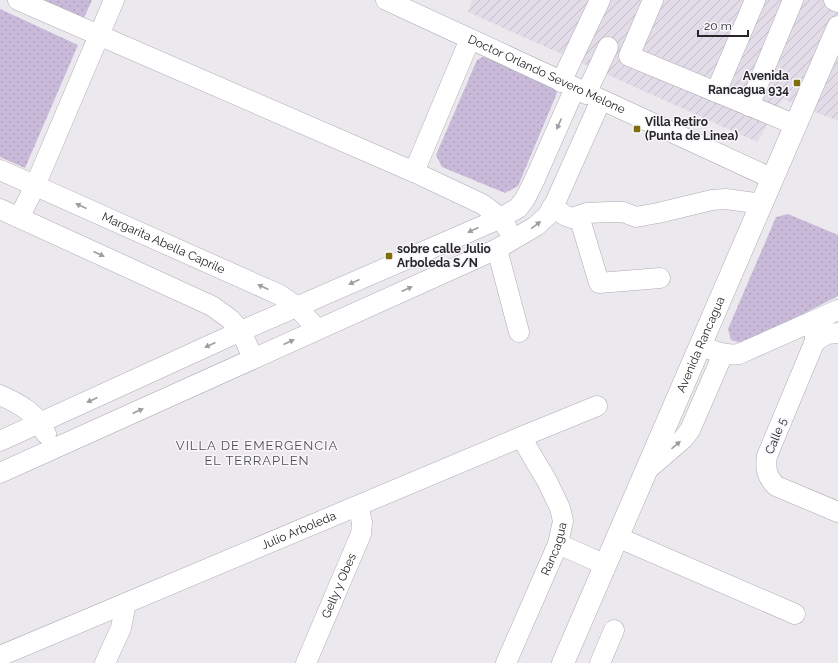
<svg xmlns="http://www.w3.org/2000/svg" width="838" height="663" viewBox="0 0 838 663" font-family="Raleway,sans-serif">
  <defs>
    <pattern id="industrial-furrows" width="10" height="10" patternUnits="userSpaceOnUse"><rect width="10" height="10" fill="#e2dce9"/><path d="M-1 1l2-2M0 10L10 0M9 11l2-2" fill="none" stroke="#c2bdc8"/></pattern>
    <pattern id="park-dots" width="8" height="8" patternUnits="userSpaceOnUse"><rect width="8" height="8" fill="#c9bada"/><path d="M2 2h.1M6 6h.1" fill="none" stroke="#ada0bb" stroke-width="1.8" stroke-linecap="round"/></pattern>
  </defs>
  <rect width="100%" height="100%" fill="#ebe8ee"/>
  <path fill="url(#industrial-furrows)" d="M472,0H838V121L783,99L757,142L468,12Z"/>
  <path fill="url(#park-dots)" d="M38,0H92L83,20Z
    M0,9L78,45L25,168L0,157Z
    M487,55L553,83L557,93L518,186L505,193L442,167L436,155L477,60Z
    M788,214L838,235V296L744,344L731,340L728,329L776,217Z"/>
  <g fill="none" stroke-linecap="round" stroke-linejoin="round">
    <g stroke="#aeacb1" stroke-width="21">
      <g id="minor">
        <path d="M18,0L414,172L482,204L501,218L507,228"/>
        <path id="s1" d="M386,0L773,179"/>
        <path d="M653,0L629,56L796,125"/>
        <path d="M834,0L838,2"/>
        <path d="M561,82L600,0"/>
        <path d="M716,92L755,0"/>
        <path d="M586,94L608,47"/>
        <path d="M749,106L793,0"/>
        <path id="s2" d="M0,170L280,295L297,307L317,329"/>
        <path d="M414,172L470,39"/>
        <path d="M552,207L566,216L572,218L587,213L609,212H623L636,217L658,213L712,200L726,199L762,204"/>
        <path d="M0,209L212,306L230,319L241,331L253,358"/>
        <path d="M579,216L599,283L660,278"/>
        <path d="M19,218L35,186L114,0"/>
        <path d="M497,249L519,332"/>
        <path d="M811,322L815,335V341L767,456C765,469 767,477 776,486L838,512"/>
        <path d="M815,341L827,334L838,333"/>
        <path d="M701,346C714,351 725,356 739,354L838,310"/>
        <path d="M0,395C20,404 37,413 46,434"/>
        <path d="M0,441L241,331L501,218L518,208L525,199L534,181L575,88"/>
        <path d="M647,470L683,439L690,430L723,354"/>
        <path d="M0,473L497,249L536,226L547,216L555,203L601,100"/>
        <path d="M617,537L795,614"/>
        <path d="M558,544L606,565"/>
        <path id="s3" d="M0,656L521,437L597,406"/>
        <path d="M105,663L121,628L126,603"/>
        <path id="s4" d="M306,663L361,534L362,522L358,506"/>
        <path id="s5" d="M506,663L558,544L563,521L560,508L547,481L521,437"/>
        <path d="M600,663L614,630"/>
      </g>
    </g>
    <g stroke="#aeacb1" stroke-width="23">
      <g id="major">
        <path id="s6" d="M563,663L838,27"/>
      </g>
    </g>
    <use href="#minor" stroke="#fff" stroke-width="20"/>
    <use href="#major" stroke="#fff" stroke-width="22"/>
  </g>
  <defs><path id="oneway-solid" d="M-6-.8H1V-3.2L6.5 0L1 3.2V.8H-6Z"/></defs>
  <g fill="#9e9d9f">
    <use href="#oneway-solid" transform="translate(559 124) rotate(114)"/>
    <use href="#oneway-solid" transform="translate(81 206) rotate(-156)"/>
    <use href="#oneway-solid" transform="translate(536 225) rotate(-37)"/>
    <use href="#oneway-solid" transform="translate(473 230) rotate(156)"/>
    <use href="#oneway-solid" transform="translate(99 254) rotate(25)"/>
    <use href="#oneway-solid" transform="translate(354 282) rotate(156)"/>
    <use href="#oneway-solid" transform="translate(263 287) rotate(-156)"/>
    <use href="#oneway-solid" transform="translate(407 289) rotate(-24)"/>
    <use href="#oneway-solid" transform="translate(289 342) rotate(-25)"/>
    <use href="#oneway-solid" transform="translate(210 345) rotate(155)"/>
    <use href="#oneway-solid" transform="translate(92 400) rotate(155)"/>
    <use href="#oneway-solid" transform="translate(138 411) rotate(-24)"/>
    <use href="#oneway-solid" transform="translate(676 445) rotate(-41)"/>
  </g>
  <g fill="#806e0b" stroke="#f8f6fb" stroke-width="1.5">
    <rect x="793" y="79" width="8" height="8" rx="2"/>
    <rect x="633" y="125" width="8" height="8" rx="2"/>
    <rect x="385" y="252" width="8" height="8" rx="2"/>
  </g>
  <g text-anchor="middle" stroke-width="3" stroke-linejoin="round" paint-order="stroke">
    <g font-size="12" fill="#272629" stroke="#f8f6fb">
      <text dy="4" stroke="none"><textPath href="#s1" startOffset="177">Doctor Orlando Severo Melone</textPath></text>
      <text dy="4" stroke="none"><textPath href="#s2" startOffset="179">Margarita Abella Caprile</textPath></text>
      <text dy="4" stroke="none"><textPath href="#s6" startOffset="347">Avenida Rancagua</textPath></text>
      <text transform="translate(776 436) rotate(-68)" y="4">Calle 5</text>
      <text dy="4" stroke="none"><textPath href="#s3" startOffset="324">Julio Arboleda</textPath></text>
      <text dy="4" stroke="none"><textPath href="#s5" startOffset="124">Rancagua</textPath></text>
      <text dy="4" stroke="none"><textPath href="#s4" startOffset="84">Gelly y Obes</textPath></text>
    </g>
    <g font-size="12" font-weight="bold" fill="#272629" stroke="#f8f6fb" text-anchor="start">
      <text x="789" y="80" text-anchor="end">Avenida<tspan x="789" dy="14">Rancagua 934</tspan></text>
      <text x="645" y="126">Villa Retiro<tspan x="645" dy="14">(Punta de Linea)</tspan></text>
      <text x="397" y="253">sobre calle Julio<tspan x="397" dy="14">Arboleda S/N</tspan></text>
    </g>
    <g font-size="13" letter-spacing="1" fill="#514f54" stroke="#f8f6fb">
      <text x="257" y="450">VILLA DE EMERGENCIA<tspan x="257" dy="15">EL TERRAPLEN</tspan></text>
    </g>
  </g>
  <path d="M698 30v6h50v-6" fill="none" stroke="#272629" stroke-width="2"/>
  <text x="704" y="30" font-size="12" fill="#272629" stroke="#f8f6fb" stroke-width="3" paint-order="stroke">20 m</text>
</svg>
